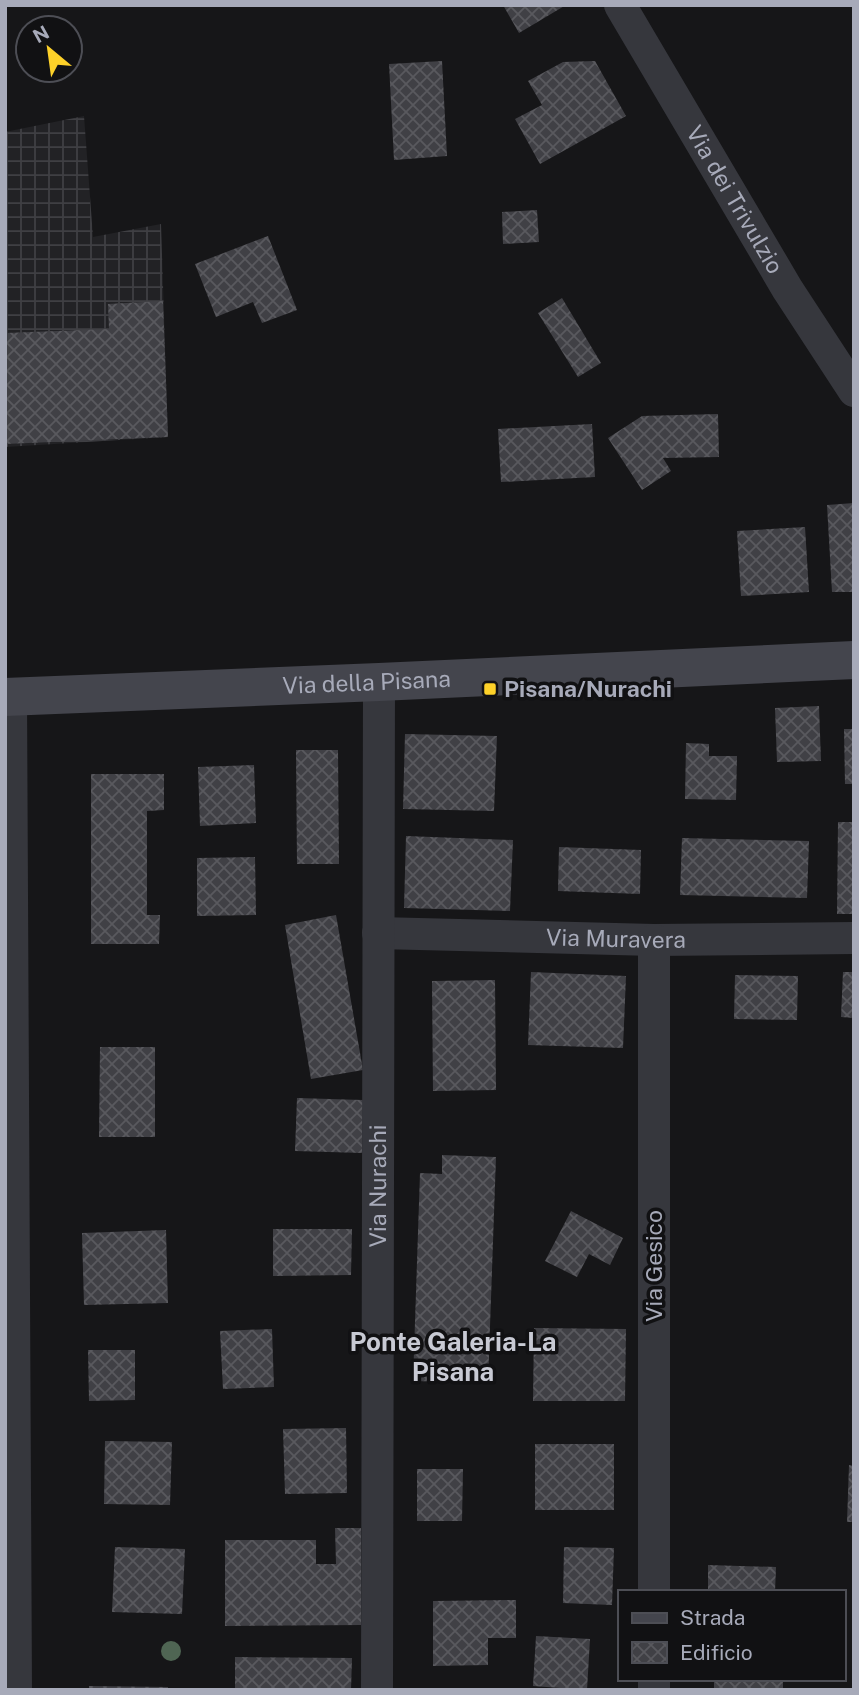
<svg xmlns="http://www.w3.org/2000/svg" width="859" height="1695" viewBox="0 0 859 1695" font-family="'Public Sans',sans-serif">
  <defs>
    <pattern id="industrial-grid" width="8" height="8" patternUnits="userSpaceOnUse" patternTransform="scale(1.75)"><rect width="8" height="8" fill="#222225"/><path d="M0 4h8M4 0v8" fill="none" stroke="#3f3f43"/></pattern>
    <pattern id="building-cross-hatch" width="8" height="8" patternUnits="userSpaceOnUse" patternTransform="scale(1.75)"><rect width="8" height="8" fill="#404045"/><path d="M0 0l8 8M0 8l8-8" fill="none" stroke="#59595e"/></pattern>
  </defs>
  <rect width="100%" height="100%" fill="#161618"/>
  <path fill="url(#industrial-grid)" d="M84,116L93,237L161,224L168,437L5,447V132Z"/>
  <path fill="url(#building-cross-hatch)" d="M503,5H566L519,33Z
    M442,61L447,156L394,160L389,64Z
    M595,61L626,116L540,164L515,119L542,105L528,81L563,62Z
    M537,210L539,242L503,244L502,212Z
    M268,236L297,310L262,323L253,302L216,317L195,264Z
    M562,298L601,363L578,377L538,313Z
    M163,301L168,437L5,444V333L109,329L108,304Z
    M718,414L719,457L663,458L671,471L642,490L608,438L642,416Z
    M592,424L595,477L501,482L498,429Z
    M854,503V592H832L827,505Z
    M805,527L809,592L741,596L737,531Z
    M819,706L821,761L777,762L775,708Z
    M844,729H854V784H845Z
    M405,734L497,736L494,811L403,809Z
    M686,743L709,744V756H737L736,800L685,799Z
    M296,750H338L339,864H297Z
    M254,765L256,823L200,826L198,767Z
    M91,774H164V810L147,811V915H160L159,944H91Z
    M838,822H854V914H837Z
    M406,836L513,840L510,911L404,908Z
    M682,838L809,841L807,898L680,895Z
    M559,847L641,850L640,894L558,891Z
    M255,857L256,915L197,916V858Z
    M336,915L363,1070L311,1079L285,925Z
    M531,972L626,976L623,1048L528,1045Z
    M843,972H854V1018L841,1017Z
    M735,975L798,976L797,1020L734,1019Z
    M495,980L496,1090L433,1091L432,981Z
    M100,1047H155V1137H99Z
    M297,1098L363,1100L362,1153L295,1151Z
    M442,1155L496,1157L488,1383L413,1381L420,1173L442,1174Z
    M571,1211L623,1238L610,1265L589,1254L577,1277L545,1261Z
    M273,1229H352L351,1275L273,1276Z
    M166,1230L168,1303L84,1305L82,1233Z
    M534,1328L626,1329L625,1401H533Z
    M272,1329L274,1387L223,1389L220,1331Z
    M88,1350H135V1400L89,1401Z
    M346,1428L347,1493L285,1494L283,1429Z
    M105,1441L172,1442L170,1505L104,1504Z
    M535,1444H614V1510H535Z
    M849,1465L854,1466V1522H847Z
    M417,1469H463L462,1521H417Z
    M335,1528H361V1625L225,1626V1540H316V1564H336Z
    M115,1547L185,1549L182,1614L112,1612Z
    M564,1547L614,1548L612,1605L563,1603Z
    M708,1565L776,1567L775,1592H708Z
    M516,1600V1638H488V1665L433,1666V1601Z
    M536,1636L590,1639L587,1690L533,1686Z
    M235,1657L352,1658L351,1690H235Z
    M714,1679H783V1690H714Z
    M89,1686L168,1687V1690H89Z"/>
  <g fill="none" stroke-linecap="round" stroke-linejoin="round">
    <g stroke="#36373d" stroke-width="32">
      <path id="s1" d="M620,5L788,290L854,391"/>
      <path d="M11,696L16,1690"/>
      <path id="s2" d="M378,933L654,940L854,938"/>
      <path d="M654,940V1592"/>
      <path d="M654,1679V1690"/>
      <path id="s3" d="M377,1690L379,682"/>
    </g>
    <path stroke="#44454d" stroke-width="38" id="s4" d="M5,697L379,682L854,660"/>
  </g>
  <circle fill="#4f6553" cx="171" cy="1651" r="10"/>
  <rect fill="#fdd129" stroke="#111113" stroke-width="2.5" x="483" y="682" width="14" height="14" rx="3.5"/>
  <g text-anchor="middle" stroke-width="7" stroke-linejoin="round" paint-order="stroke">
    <g font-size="23" fill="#a7aab9" stroke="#111113">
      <text dy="8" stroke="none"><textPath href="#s1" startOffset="226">Via dei Trivulzio</textPath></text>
      <text dy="8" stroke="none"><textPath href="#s4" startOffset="362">Via della Pisana</textPath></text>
      <text dy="8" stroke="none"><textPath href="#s2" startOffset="238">Via Muravera</textPath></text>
      <text dy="8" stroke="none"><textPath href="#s3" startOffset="504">Via Nurachi</textPath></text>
      <text transform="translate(654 1266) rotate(-90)" y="8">Via Gesico</text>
    </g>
    <g font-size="23" font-weight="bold" fill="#a7aab9" stroke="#111113" text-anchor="start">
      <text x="504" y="697">Pisana/Nurachi</text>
    </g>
    <g font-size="26" font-weight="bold" fill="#c8cad4" stroke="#111113">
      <text x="453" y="1351">Ponte Galeria-La<tspan x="453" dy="30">Pisana</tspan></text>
    </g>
  </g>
  <rect width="859" height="1695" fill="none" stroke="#a7aab9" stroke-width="14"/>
  <rect x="618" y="1590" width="228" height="91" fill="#111113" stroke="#4d4e55" stroke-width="2"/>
  <rect x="632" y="1613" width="35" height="10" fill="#44454d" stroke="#4d4e55" stroke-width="2"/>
  <text x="680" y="1625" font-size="21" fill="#a7aab9">Strada</text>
  <rect x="632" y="1642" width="35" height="21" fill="url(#building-cross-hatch)" stroke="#4d4e55" stroke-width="2"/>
  <text x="680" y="1660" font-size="21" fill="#a7aab9">Edificio</text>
  <g transform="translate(49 49) rotate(331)"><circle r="33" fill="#111113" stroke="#4d4e55" stroke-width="2"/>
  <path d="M0-5L12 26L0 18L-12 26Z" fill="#fdd129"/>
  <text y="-10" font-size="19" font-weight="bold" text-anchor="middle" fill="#a7aab9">N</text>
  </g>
</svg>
